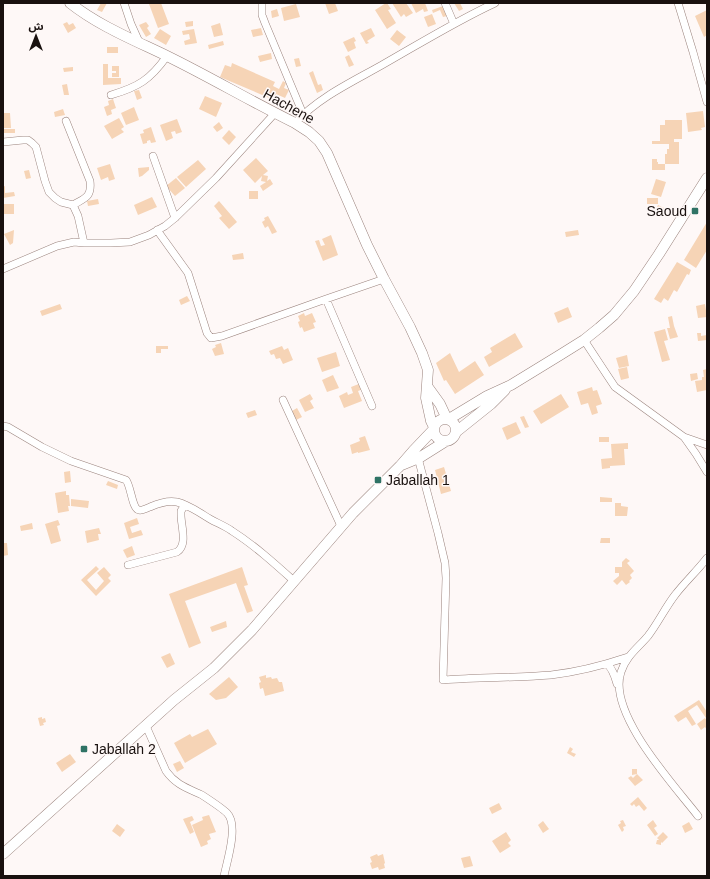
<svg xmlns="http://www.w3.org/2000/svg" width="710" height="879" viewBox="0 0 710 879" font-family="Helvetica,'Noto Sans Arabic',sans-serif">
  <rect width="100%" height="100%" fill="#fef8f7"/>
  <path fill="#f6d4b6" d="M101,3H107L102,12L97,10Z
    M151,3H161L169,24L158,28L149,4Z
    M325,3H335L338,11L329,14Z
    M386,3H387L391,9L388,10L396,23L387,29L375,10Z
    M392,3H406L413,13L406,17L404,14L401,17Z
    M411,3H425L428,11L424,12L423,9L416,13Z
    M454,3H460L463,9L459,11Z
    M296,4L300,17L284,21L281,8Z
    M443,6L447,16L443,17L440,10L433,13L432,10Z
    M277,9L279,16L272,18L271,11Z
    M707,10V35L704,37L695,16Z
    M432,14L436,24L428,27L424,17Z
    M193,21V26L186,27L185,22Z
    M67,22L69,25L73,23L76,28L68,33L63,24Z
    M146,22L149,26L147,28L151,34L146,37L139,25Z
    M220,23L223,35L214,37L211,26Z
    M261,28L263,35L253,37L251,30Z
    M371,28L375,36L367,41L369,43L366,44L360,33Z
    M160,29L171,36L166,45L154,38Z
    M194,29L197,43L185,45L184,41L190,39L189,34L183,35L182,31Z
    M397,30L406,37L399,46L390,39Z
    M354,37L356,41L354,42L356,48L348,52L343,42Z
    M223,41L224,45L209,49L208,45Z
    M107,47H118V53H107Z
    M271,53L272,59L260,62L258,56Z
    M349,55L354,65L349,67L345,57Z
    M299,58L301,66L296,67L294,59Z
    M232,63L275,82L273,86L279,89L283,81L286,83L284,88L289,90L285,98L276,94L274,100L220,77L225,65L231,67Z
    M103,64H108V78H121V84L103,85Z
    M112,66H119V77H112V73H116V71H112Z
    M73,67V71L64,72L63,68Z
    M313,71L318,85L321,84L323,90L317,93L309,73Z
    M67,84L69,95H64L62,85Z
    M139,90L142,98L137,100L134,91Z
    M205,96L222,103L216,117L199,109Z
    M113,99L116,108L111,110L112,114L107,116L104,107L109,105L108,101Z
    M134,107L139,120L126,125L121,113Z
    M63,109L65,115L55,117L54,112Z
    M703,111L705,127L701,128L702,130L688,132L686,113Z
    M3,113H10L11,128H3Z
    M119,118L124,127L121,129L124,132L112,139L104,126Z
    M177,119L182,132L176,134L175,131L171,132L173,138L166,141L160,125Z
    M665,120H682V139H674V142H679V164H665V154H667V149H669V144H652V141H660V125H665Z
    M219,122L223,128L217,132L213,127Z
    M151,127L156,142L151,143L150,140L147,141V143L143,144L140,134L144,133L143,130Z
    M3,129H15V133H3Z
    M229,130L236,137L229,145L222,138Z
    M256,158L268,171L263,175L268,176L267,181L270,179L273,184L263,191L260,186L266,182L261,181L262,176L255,183L243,170Z
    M652,159H657V162H658V164H665V170H652Z
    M198,160L206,169L186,187L177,177Z
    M110,164L115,179L109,181L108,177L101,180L97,168Z
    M149,167V170L142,176L139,177L138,168Z
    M29,170L31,178L26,179L24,171Z
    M176,178L185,188L175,196L166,186Z
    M656,179L666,182L661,197L651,194Z
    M5,186V193L14,192L15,196L3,198V187Z
    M249,191H258V199H249Z
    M152,197L157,207L138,215L134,205Z
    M647,198H658V204H647Z
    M98,199L99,204L88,206L87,201Z
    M219,201L237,222L229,229L219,218L222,216L214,206Z
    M3,204H14V214H3Z
    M658,205L664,208L662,213L655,211Z
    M268,216L277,232L272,234L268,226L265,228L262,222L265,220L264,218Z
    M707,222V250L696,268L684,260Z
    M14,230L13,243L10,245L4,234Z
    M578,230L579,235L566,237L565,232Z
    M331,235L338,255L323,261L315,241L319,240L321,246L325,245L322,239Z
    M243,253L244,259L233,260L232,255Z
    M677,262L691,270L689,275L687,274L677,292L674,290L668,301L664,298L661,303L654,299Z
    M187,296L190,301L181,305L179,300Z
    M60,304L62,309L42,316L40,311Z
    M705,304L707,317L698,318L696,306Z
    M568,307L572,317L558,323L554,313Z
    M304,313L305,316L312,313L316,322L313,323L315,328L304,332L302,327L300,328L298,322L300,321L298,316Z
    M672,316L674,326L678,337L670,339L667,328H670L668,317Z
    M665,329L668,340L664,341L670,360L662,362L654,332Z
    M515,333L523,347L489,367L484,357L492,352L490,348Z
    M697,333H701V336L707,335V340L698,341Z
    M221,343L224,354L215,356L212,349L216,347L215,345Z
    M156,346H168V349H161V353H156Z
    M282,346L284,350L288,348L293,360L283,364L280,358L276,359L274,354L271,355L269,351Z
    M336,352L340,366L322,372L317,358Z
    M450,353L459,372L475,361L484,375L455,394L446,380L444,381L436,363Z
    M627,355L629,366L619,368L616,358Z
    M627,367L629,378L621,380L618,369Z
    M707,369V390L697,392L695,381L702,380V377H704L703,370Z
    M697,373L698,379L691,381L690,374Z
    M333,375L339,388L327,392L322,380Z
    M364,382L366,388L358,391L362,401L344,408L339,396L347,392L348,395L353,393L351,387Z
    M592,387L593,391L597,390L602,404L596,406L598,413L592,415L588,403L581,405L577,392Z
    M310,394L313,399L310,401L314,408L305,412L299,400Z
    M561,394L569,407L541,424L533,411Z
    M297,408L302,417L296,420L292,411Z
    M255,410L257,415L248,418L246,413Z
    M524,416L529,427L525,428L520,417Z
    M516,422L521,433L507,440L502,428Z
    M365,436L370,450L358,453V452L352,454L350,445L360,441L359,438Z
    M599,437H609V442H599Z
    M628,443V449H624L625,465L610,466V468L602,469L601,459L612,458L611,444Z
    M444,467L451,491L441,494L435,470Z
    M70,471L71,482L65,483L64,472Z
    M108,481L118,485L117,489L106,485Z
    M66,491V495H69L70,506H68L69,511L58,513L55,493Z
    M600,497L612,498V502H600Z
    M71,499L89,501L88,508L71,506Z
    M615,503H621V506L628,507L627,516H615Z
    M137,518L139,524L130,527L132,533L141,530L143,535L129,539L124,523Z
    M58,520L60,525L57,526L61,541L51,544L45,524Z
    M32,523L33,529L21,531L20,526Z
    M99,528L101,534H98L99,540L87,543L85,531Z
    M601,538H610V543H600Z
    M3,543H7L8,555L3,556Z
    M132,546L135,555L127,558L123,550Z
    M626,558L630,561L627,563L634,571L630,575L632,578L629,581L630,582L626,585L622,580L617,585L613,581L619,576V573H615V567H622V562Z
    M96,566L99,569L87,580L96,590L104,581L97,573L104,567L111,575L108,578L111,581L96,596L81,580Z
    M242,567L248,585L244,586L253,611L247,613L236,583L185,601L201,643L189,648L169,594Z
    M226,621L227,627L212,632L210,627Z
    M170,653L175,664L167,668L161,657Z
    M266,675V678L271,677L272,679L277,678L279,682H282L284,691L265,696L263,688L260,689L259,683L261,682L259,677Z
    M229,677L238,687L226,698L216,700L209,694Z
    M699,700L707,712V717L706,718L697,705L688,711L696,724L692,726L686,717L678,722L674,716Z
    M42,717V719L45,718L46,722L43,723L44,725L40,726L38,718Z
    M705,718L707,721V730L705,727L701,730L697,724Z
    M208,729L217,744L185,763L174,743L190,734L192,737Z
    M570,747L573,749L571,752L576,754L574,757L567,753Z
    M70,754L76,762L62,772L56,763Z
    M180,761L184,768L177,772L173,764Z
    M632,769H637V774L643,780L635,786L628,778L631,776L633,778L637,774L632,775Z
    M638,797L647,808L644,811L639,805L636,807L634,804L632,806L630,804Z
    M499,803L502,809L492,814L489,808Z
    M209,815L216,832L209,834L211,839L207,841L208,844L201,847L192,825L203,820L202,817Z
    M192,816L194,820L190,822L194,832L190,834L183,819Z
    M623,820L626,826L623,827L624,830L622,832L618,825L621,823L620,821Z
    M653,820L657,826L654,828L658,834L655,836L647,825Z
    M543,821L549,829L543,833L538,825Z
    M689,822L693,829L685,833L682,826Z
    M117,824L125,830L120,837L112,831Z
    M506,832L511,840L508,843L511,846L500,853L492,841Z
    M663,832L668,837L662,843L661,842V845L656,844L657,840H659L657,838Z
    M377,854L378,856L383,854L385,863L384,864L385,868L379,870L378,867L372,869L370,863L372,862L370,857Z
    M470,856L473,866L464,868L461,858Z"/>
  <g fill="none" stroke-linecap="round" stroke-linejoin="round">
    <g stroke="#9b847e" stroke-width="8">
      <path id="street" d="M124,3L131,24L140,44
        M262,3V15L265,23L303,114
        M445,3L454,24
        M678,3L693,52L707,102
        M111,95C138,87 150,80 167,56
        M66,121L90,181C92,197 85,198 73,205
        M295,123C319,97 352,82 382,65C419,44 456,21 495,3
        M3,142L23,140H28L32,143L36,147L45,181L49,192L55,198L61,202L73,205L78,216L84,243
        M153,156L175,218
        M157,230L188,273L207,333L211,338L222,336L326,299L384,279
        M3,269L57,246L74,242L84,243H111L130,242L149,235L165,226L175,218L216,178L275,113
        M326,299L372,406
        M584,340L607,375L615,387L684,437L696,454L707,472
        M283,400L341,526
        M3,426L8,427L42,447L71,461L126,480C131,486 132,509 139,510C142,511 147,508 150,507C159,503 168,500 177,502C189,505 200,513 210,519C217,523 225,526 232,531C254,545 274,563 294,581
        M684,437L707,445
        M417,454L438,533L445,563L446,578L443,680C479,677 515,678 551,675C577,672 604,665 628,657
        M128,565L177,552C188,545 181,526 181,515V511L185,505
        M607,664C613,669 615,677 617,684
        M146,726L166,771C176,785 187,788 202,795C208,799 222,808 227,813C239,825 227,861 224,876
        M698,816C674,785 607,713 621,672C626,656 638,648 648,636C658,623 665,608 675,595C685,582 697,571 707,558"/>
    </g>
    <g stroke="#9b847e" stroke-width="11">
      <path id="secondary" d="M70,3C99,26 134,40 167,56C210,77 252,102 295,123L309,132L319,141L327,153L367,245L384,279L410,327L422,353L428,370L426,398L431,421L434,427
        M427,386L440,404L447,419
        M434 430a11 11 0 1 1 22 0a11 11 0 1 1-22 0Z
        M449,419L487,396L511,385L560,355L584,340L599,328L614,315L634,291L659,254L707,178
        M456,432L491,404L505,390
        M402,465L419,458L446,441
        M3,854L174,700L214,668L252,630L353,513L400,466L413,451L433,430"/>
    </g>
    <use href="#street" stroke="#fff" stroke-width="7"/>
    <use href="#secondary" stroke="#fff" stroke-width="10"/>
  </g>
  <g fill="#2f7365" stroke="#fef8f7" stroke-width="1.5">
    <rect x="691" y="207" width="8" height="8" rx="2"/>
    <rect x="374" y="476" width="8" height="8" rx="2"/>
    <rect x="80" y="745" width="8" height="8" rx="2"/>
  </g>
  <g text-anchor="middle" stroke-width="3" stroke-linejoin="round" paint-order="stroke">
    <g font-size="14" fill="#19110f" stroke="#fef8f7">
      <text transform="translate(289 106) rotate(29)" y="5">Hachene</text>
    </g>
    <g font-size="14" fill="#19110f" stroke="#fef8f7" text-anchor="start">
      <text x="687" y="216" text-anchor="end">Saoud</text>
      <text x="386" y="485">Jaballah 1</text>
      <text x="92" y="754">Jaballah 2</text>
    </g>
  </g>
  <rect width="710" height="879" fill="none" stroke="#19110f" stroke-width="8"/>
  <g transform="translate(36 36)" stroke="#fef8f7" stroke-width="3" paint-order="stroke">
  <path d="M0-3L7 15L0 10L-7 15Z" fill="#19110f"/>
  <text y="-6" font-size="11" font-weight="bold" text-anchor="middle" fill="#19110f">ش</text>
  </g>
</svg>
